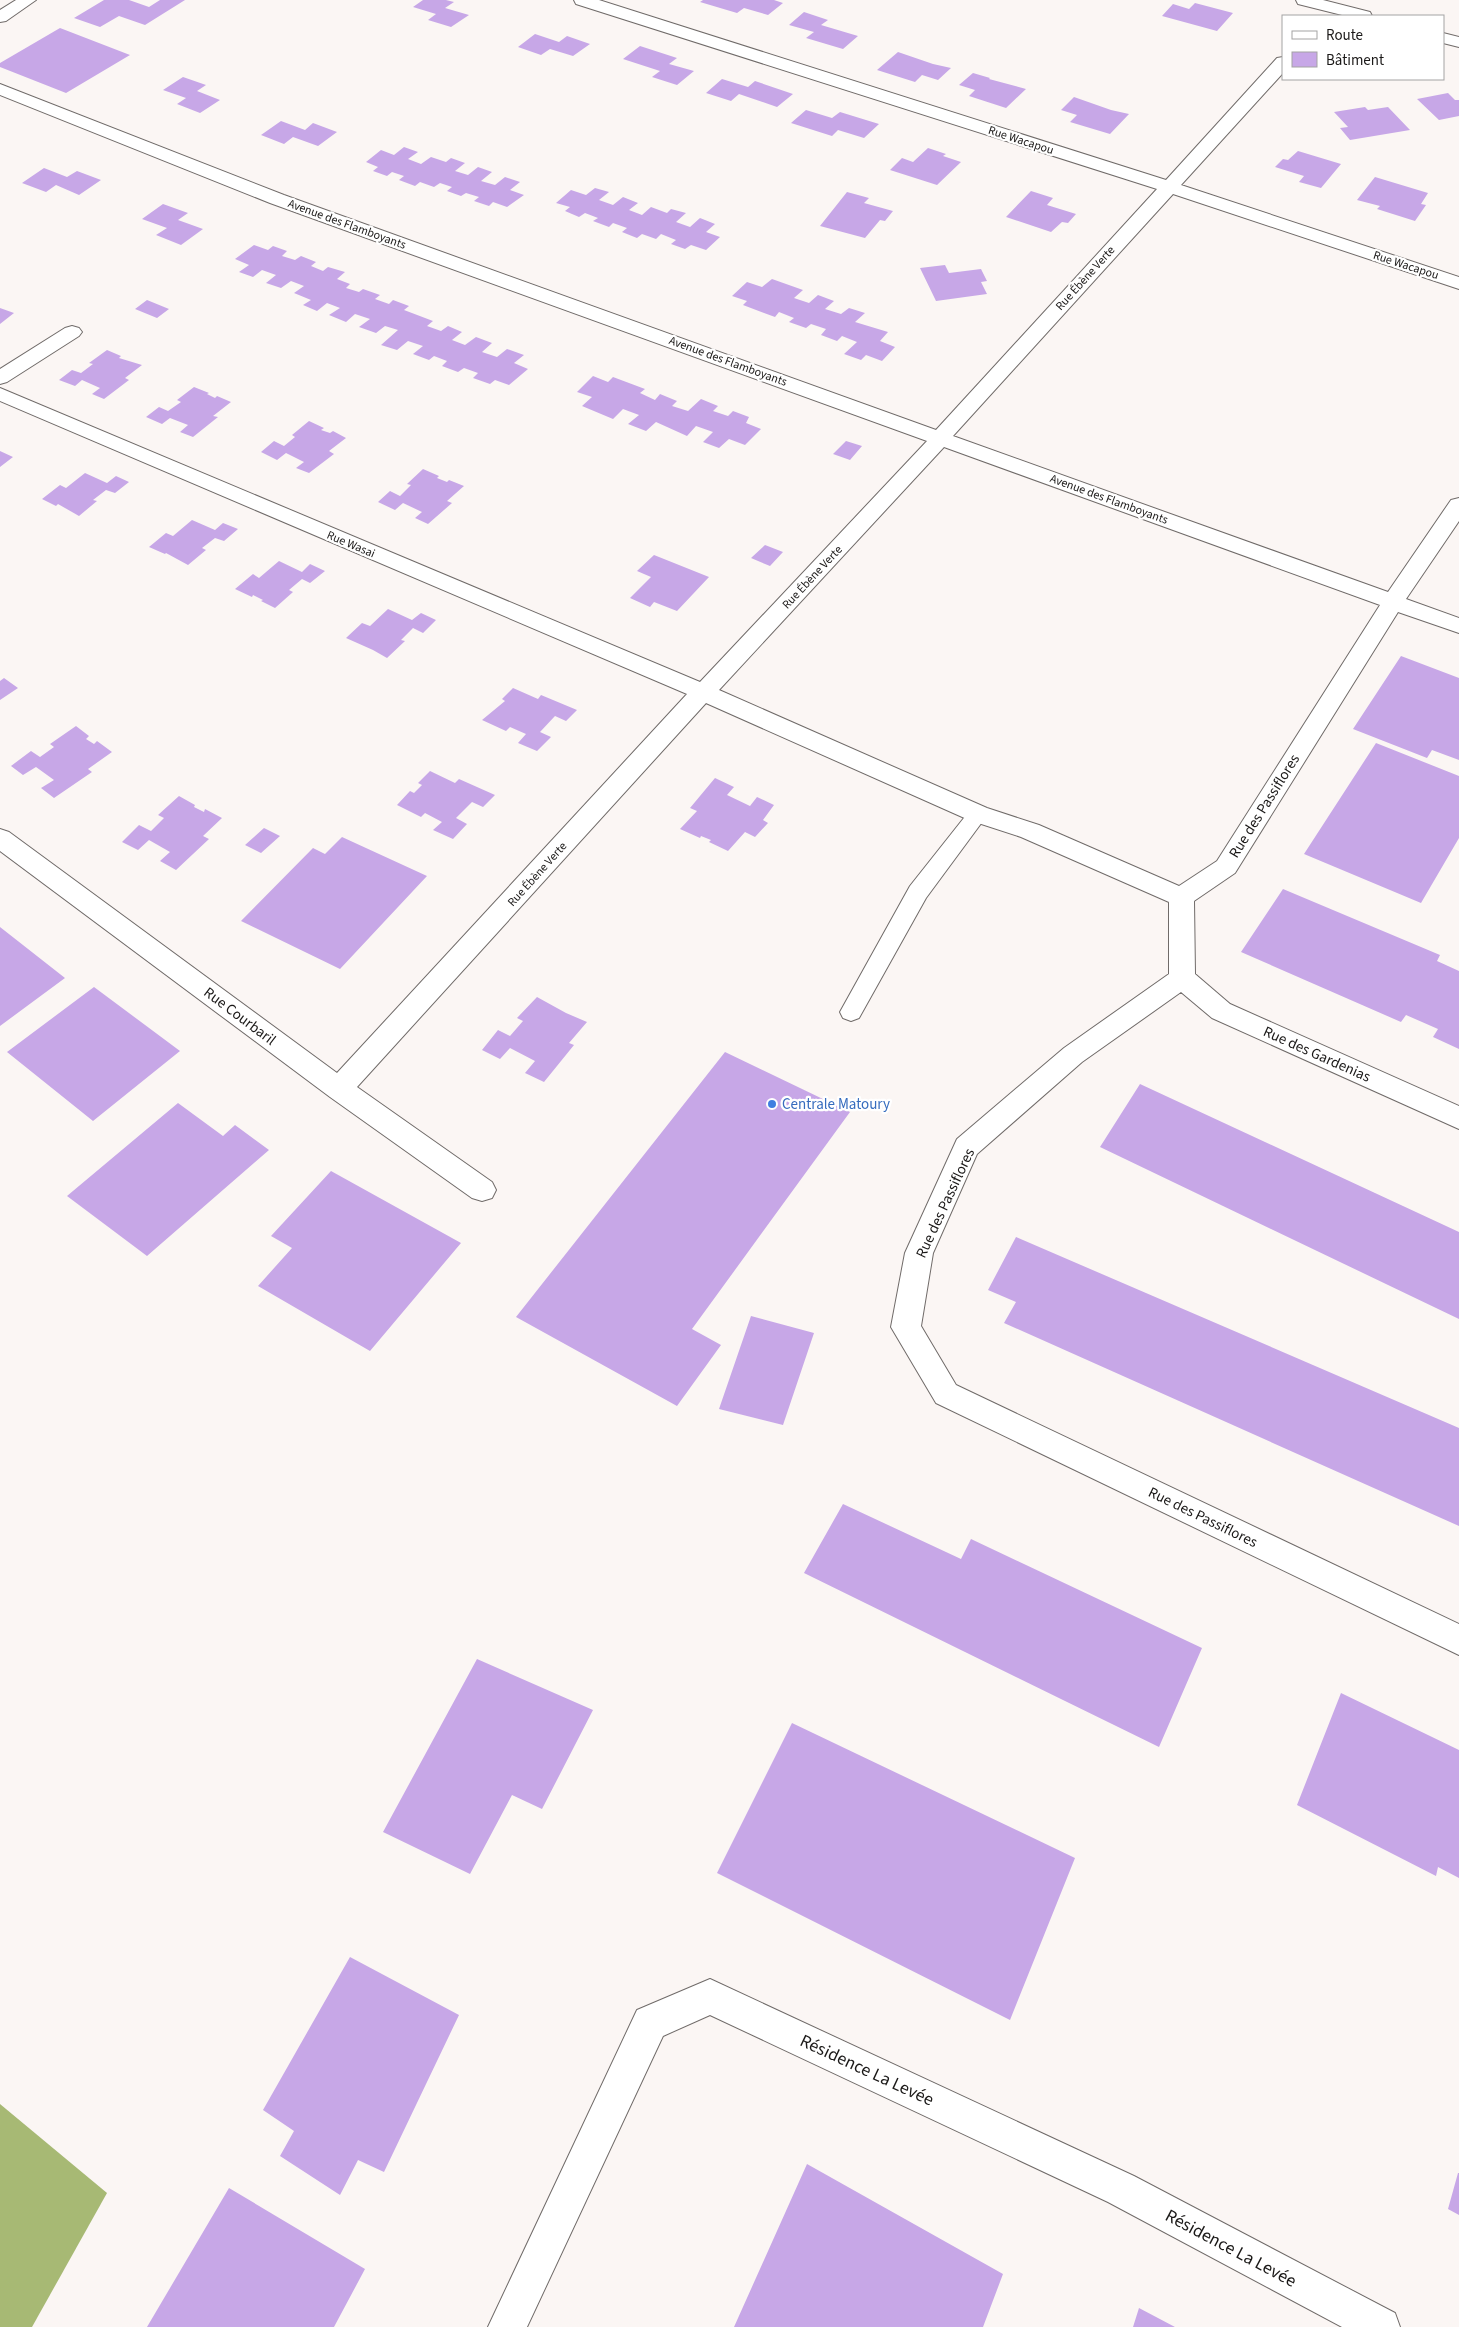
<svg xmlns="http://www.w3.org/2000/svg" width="1459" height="2327" viewBox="0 0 1459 2327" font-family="'Source Sans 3',sans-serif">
  <rect width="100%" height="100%" fill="#fbf6f4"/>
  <path fill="#a7b974" d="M0,2104L107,2193L32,2327H0Z"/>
  <path fill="#c7a7e7" d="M104,0H129L149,7L160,0H185L145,25L119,16L100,27L74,18Z
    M423,0H446L454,2L445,8L469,15L451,27L428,20L436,14L413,7Z
    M703,0H774L783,3L768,15L744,8L737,13L700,2Z
    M1195,3L1233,13L1217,31L1162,16L1173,4L1189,9Z
    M804,12L828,20L821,25L858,36L843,49L806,38L814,32L789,25Z
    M60,28L130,55L66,93L0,67V63Z
    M535,34L559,42L567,36L590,44L573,56L550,49L541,55L518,47Z
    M640,46L677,58L669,64L694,71L677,85L652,77L660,71L623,59Z
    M898,52L933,64L951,68L938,80L922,75L915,82L877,70Z
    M973,73L990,78L989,79L1026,89L1006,108L969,96L975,90L959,85Z
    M183,77L206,85L197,91L220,100L200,113L177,104L186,98L163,90Z
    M722,79L748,87L755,81L793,94L777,107L739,94L731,101L706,93Z
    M1448,93L1455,100H1459V116L1439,120L1417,99Z
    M1074,97L1111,110L1129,114L1110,134L1070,122L1077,115L1061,110Z
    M1365,107L1368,110L1388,107L1410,130L1350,140L1340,128L1348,127L1334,112Z
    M806,110L832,118L840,112L879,124L864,138L838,130L832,136L791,123Z
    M281,121L305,130L313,123L337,132L318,146L293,137L284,144L261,135Z
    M404,147L418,152L408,159L421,164L431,157L446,162L451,158L465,163L455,171L468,175L478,167L492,172L481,181L495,185L505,177L520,182L510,190L524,195L507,207L493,202L489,206L474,201L479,197L466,193L461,196L447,191L452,187L440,183L434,187L420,182L415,186L399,180L404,176L392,172L387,176L373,171L378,167L366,162L381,150L394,155Z
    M928,148L946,154L943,156L961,162L937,185L890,170L902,158L913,162Z
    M1298,151L1341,164L1321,188L1299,182L1304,176L1275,167L1283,159L1288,160Z
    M44,168L67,177L77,171L101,180L79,195L56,185L46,192L22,183Z
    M1375,177L1428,193L1421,204L1426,205L1415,221L1377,209L1380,206L1357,200Z
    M595,188L609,192L599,200L613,205L623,197L638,203L629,210L642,215L651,207L667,213L671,209L686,213L676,222L690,227L700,218L715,224L706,232L720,237L706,250L691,245L685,249L671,244L676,240L661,234L656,239L642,234L637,238L622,232L627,228L613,223L609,227L593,221L598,218L585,213L579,217L565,211L570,207L556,203L571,190L586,195Z
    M1031,191L1053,198L1047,205L1076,214L1068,223L1062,222L1051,232L1006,217Z
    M847,192L869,198L864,203L893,211L885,221L880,220L865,238L820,226Z
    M163,204L188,213L178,220L203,229L181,245L156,235L167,228L142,219Z
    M254,245L268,250L273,246L287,251L282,256L295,260L301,256L316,262L311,266L323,271L328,267L345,272L337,279L350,284L346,288L359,292L363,289L380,295L375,299L389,304L393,300L409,306L404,310L433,321L427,326L441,331L448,326L462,332L452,340L465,345L476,337L492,343L482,352L497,357L507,349L524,355L514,363L528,369L509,385L495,380L490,384L473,378L478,373L464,368L458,372L442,366L447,361L434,356L429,360L413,354L423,346L408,341L397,350L381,345L398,330L385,326L376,333L359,327L370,319L355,314L346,322L329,315L340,308L327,303L317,311L303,305L311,300L294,293L304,286L291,281L281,288L266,283L276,275L262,270L253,277L239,272L249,265L235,259Z
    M945,265L949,273L981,269L987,281L981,282L987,294L936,301L920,268Z
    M772,279L803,290L794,298L809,303L818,295L834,301L825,309L841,314L849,308L865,313L855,322L888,332L880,341L895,347L882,361L866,355L861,360L844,354L857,342L842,336L837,341L821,335L826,329L811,324L806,328L789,322L794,318L779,312L775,317L743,305L747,301L732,296L747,282L762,287Z
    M147,300L169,309L157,318L135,309Z
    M0,308L14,313L0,324Z
    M107,350L121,356L119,358L142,365L125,378L129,380L104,399L92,394L100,388L82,380L75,386L59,380L72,370L81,373L93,364L89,363Z
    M593,376L608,382L613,377L645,389L640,393L655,400L660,394L677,401L672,406L688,411L701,399L718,406L713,411L728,416L733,411L749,417L746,423L761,429L745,445L729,439L719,448L703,442L713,432L696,426L687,436L656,422L646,431L628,424L639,415L623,409L613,419L582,406L592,397L577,392Z
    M194,387L209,393L207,394L215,398L217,396L231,402L213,416L218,417L193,437L180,432L188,425L170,418L162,424L146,417L159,407L168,411L181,402L177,400Z
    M309,421L324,428L321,430L330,433L333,431L346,438L329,451L334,454L309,473L296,468L304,462L286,453L277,460L261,452L274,441L284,446L295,437L292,435Z
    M846,441L862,446L850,460L833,454Z
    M0,451L13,457L0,467Z
    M423,469L439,476L437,478L447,482L449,480L464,486L447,501L452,503L428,524L415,518L422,512L403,503L395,510L378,502L390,491L400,496L411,485L407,484Z
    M85,473L107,483L116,476L129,482L115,493L106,490L93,500L97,501L79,516L58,504L56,506L42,499L60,485L66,488Z
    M192,520L215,530L223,523L238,529L224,541L215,538L202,548L206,550L188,565L166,553L165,554L149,547L166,533L173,536Z
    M765,545L783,552L770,566L751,558Z
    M654,555L709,577L677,611L654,602L650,607L630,598L651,577L637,571Z
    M279,561L302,572L310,564L325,571L310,583L302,579L289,590L293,592L275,608L261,601L263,600L253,595L252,597L235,589L253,574L259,578Z
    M388,609L412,620L421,613L436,620L423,633L413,628L401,640L405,641L387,658L373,650L346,638L362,623L370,626Z
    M1401,656L1459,678V760L1432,750L1427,758L1353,729Z
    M4,678L18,688L0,700V681Z
    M513,688L538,699L541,695L577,710L566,721L555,716L540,732L551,737L537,751L518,743L526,734L510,727L506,731L482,720L505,701L502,699Z
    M76,726L89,736L86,739L94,744L97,741L112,752L88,769L92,772L54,798L41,788L54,780L36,767L23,775L11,766L31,751L40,757L54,747L50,744Z
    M1376,743L1459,776V838L1421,903L1304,854Z
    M430,771L455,783L459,779L495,795L483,807L472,802L456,818L467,824L453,839L433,830L442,822L425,813L421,817L397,805L410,791L414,793L422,785L418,783Z
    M715,778L734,787L727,795L750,806L757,797L774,805L763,820L768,823L755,837L745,832L728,851L709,842L711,840L701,836L700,838L680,829L697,811L690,808Z
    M179,796L195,805L194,807L204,812L205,809L222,818L203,836L209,839L176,870L160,861L170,852L149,840L138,850L122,842L139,825L151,831L164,818L158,815Z
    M264,828L280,836L261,853L245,845Z
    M342,837L427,876L340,969L241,921L313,848L325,854Z
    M1283,889L1440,955L1437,961L1459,971V1049L1433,1037L1438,1029L1406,1015L1401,1022L1241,952Z
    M0,927L65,978L0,1026Z
    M94,987L180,1051L93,1121L7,1052Z
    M537,997L566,1013L587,1022L569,1043L574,1045L544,1082L525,1073L535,1061L510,1048L500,1059L482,1050L498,1030L510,1036L523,1021L517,1018Z
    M725,1052L850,1112L692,1329L721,1345L677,1406L516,1317Z
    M1140,1084L1459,1232V1319L1100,1147Z
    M178,1103L223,1136L235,1125L269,1150L147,1256L67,1196Z
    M331,1171L461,1243L370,1351L258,1286L292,1248L271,1236Z
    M1016,1237L1459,1428V1526L1004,1323L1016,1302L988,1290Z
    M751,1316L814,1333L783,1425L719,1409Z
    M843,1504L961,1559L971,1539L1202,1648L1159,1747L804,1573Z
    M477,1659L593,1710L542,1809L512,1795L470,1874L383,1832Z
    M1341,1693L1459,1750V1878L1438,1867L1436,1876L1297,1805Z
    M792,1723L1075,1858L1010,2020L717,1873Z
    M350,1957L459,2015L384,2172L358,2160L340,2195L280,2156L294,2131L263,2110Z
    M807,2164L1003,2274L983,2327H734Z
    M1458,2173H1459V2215L1448,2209Z
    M229,2188L365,2269L334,2327H147Z
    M1139,2308L1175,2327H1133Z"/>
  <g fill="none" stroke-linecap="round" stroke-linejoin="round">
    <g stroke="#706b69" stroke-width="2">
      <path id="service" d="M978,806L985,809L988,814L926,898L859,1018L851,1021L843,1018L840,1012L910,886L971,809Z"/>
    </g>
    <g stroke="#706b69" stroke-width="2">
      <path id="minor" d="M16,0H36L6,21L0,22V10Z
        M574,0H599L1166,180L1277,58L1283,57V73L1181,185L1459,277V289L1173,194L953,436L1388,592L1451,500L1459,498V521L1406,599L1459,618V633L1398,612L1235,873L1194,901L1195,974L1230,1004L1459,1106V1129L1212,1018L1181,992L1082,1062L977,1154L933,1253L921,1326L956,1385L1459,1624V1655L936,1403L891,1327L905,1253L957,1139L1064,1048L1169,974V902L1021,837L969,820L706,703L357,1087L492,1182L496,1190L492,1198L482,1201L472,1198L330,1097L0,851V829L9,832L337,1073L687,694L0,401V388L700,682L927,441L270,203L0,95V84L284,195L936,430L1157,189L576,4ZM944,447L1380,605L1217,861L1179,886L1039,825L987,808L719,690Z
        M1296,0H1323L1370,12L1372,16H1346L1298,4Z
        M1443,33L1459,37V47L1443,43Z
        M72,326L79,328L82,332L79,336L7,382L0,384V369L65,328Z
        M710,1979L1134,2176L1395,2313L1400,2327H1342L1108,2202L710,2015L663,2036L527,2327H488L637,2010Z"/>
    </g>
    <use href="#service" fill="#fff" fill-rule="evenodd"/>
    <use href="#minor" fill="#fff" fill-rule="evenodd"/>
  </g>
  <circle fill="#3f7fe0" stroke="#fff" stroke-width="2" cx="772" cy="1104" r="5"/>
  <g text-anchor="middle" stroke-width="4.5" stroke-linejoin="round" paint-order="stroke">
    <g font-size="12" fill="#1b1918" stroke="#fff">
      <text transform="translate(1021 140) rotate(18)" y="4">Rue Wacapou</text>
      <text transform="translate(347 224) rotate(20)" y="4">Avenue des Flamboyants</text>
      <text transform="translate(1406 265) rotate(18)" y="4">Rue Wacapou</text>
      <text transform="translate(1085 278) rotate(-48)" y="4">Rue Ébène Verte</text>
      <text transform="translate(728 361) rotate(20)" y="4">Avenue des Flamboyants</text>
      <text transform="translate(1109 499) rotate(20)" y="4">Avenue des Flamboyants</text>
      <text transform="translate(351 544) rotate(23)" y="4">Rue Wasai</text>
      <text transform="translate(812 577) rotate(-47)" y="4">Rue Ébène Verte</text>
      <text transform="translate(537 874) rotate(-48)" y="4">Rue Ébène Verte</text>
    </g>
    <g font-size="15" fill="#1b1918" stroke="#fff">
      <text transform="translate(1264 806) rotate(-58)" y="5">Rue des Passiflores</text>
      <text transform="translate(240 1016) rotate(37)" y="5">Rue Courbaril</text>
      <text transform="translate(1317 1054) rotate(24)" y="5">Rue des Gardenias</text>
      <text transform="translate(945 1203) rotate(-65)" y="5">Rue des Passiflores</text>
      <text transform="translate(1203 1517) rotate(26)" y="5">Rue des Passiflores</text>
    </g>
    <g font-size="15" fill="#366cbe" stroke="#fff" text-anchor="start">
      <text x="782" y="1109">Centrale Matoury</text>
    </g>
    <g font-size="18" fill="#1b1918" stroke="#fff">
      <text transform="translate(867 2070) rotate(25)" y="6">Résidence La Levée</text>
      <text transform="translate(1231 2248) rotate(28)" y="6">Résidence La Levée</text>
    </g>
  </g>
  <rect x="1282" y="15" width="162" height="65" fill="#ffffff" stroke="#a4a3a3"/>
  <rect x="1292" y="31" width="25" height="8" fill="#ffffff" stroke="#a4a3a3"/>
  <text x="1326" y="40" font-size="15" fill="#1b1918">Route</text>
  <rect x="1292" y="52" width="25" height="15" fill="#c7a7e7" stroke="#a4a3a3"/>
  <text x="1326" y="65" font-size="15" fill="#1b1918">Bâtiment</text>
</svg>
